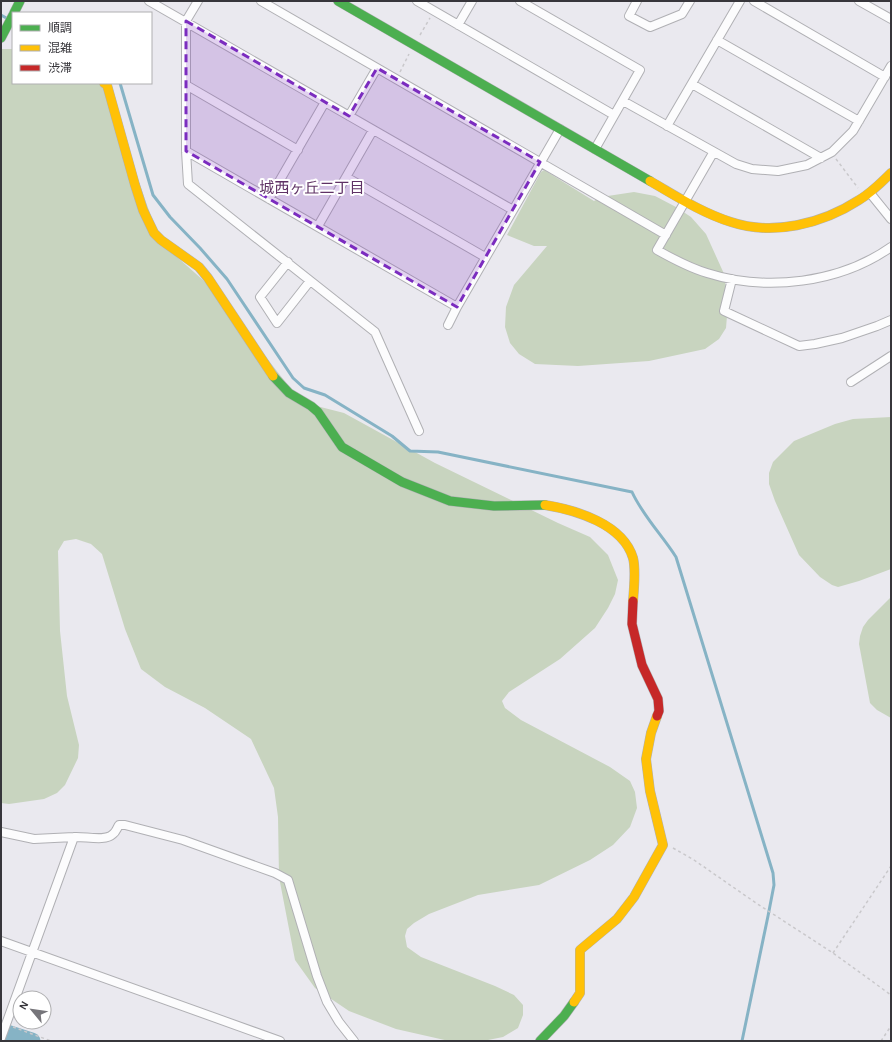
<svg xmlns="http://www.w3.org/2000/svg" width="892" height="1042" viewBox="0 0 892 1042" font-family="'Alegreya Sans','Noto Sans JP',sans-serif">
  <rect width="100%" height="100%" fill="#eae9ef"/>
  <path fill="#c8d4bf" d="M1,49H13V83H99L106,88L160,242L212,288L301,402L344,413L435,463L558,523L590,537L608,555L618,580L615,594L608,608L595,628L560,659L509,692L502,701L505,708L521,720L610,767L630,781L635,792L637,808L630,827L613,845L590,860L539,885L478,895L429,914L414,923L407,929L405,936L407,947L421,957L495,986L514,995L523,1005V1015L518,1028L503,1037L483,1041H449L396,1029L349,1011L315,988L295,960L279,877L278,817L274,788L251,739L205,708L165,687L141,669L125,629L102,554L91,544L76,539L64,541L58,551L60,631L67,696L79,745L78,758L65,785L57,793L44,799L9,804L1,803Z
    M544,170L594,201L601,197L634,192L655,196L676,207L691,217L706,234L725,276L727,316L726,328L719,339L705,349L649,361L578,366L535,364L519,354L510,343L505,327L506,307L514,285L547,246H534L507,235L541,172Z
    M891,417V569L859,581L838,587L832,585L820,577L799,555L775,501L769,484V473L773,462L794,441L835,424L853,419Z
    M891,597V718L877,710L870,703L859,644L860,636L863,627L868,620Z"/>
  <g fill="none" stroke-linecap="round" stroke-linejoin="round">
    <path stroke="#86b3c5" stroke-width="3" d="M1,15L8,19
      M120,83L153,195L170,217L200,248L227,279L293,378L304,388L325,395L392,436L410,451L438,452L632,492C643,516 662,535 676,557L773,873L774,885L768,916L742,1041"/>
    <path stroke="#86b3c5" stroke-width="17" d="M1,1031L32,1041"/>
    <g stroke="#b0b0b4" stroke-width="10">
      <path id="street" d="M149,1L513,210
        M198,1L186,21V151L188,184L375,332L419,431
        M261,1L666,235
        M417,1L614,115
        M520,1L640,70L595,149
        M637,1L629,16L650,27L682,14L690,1
        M754,1L885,77
        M859,1L891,19
        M458,25L472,1
        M717,40L859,121
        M692,84L821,158
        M186,85L298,150
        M623,101L736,164L752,169L778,171L807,165L832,152L853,131L891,66
        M349,116L377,68
        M667,126L740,1
        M186,151L457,307L560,129
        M713,153L657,250C673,259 690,268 707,273C767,292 840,283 891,247
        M346,177L485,257
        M870,193L891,219
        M269,199L325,102
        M318,226L373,130
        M288,262L260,297L277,323L310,281
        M732,279L724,311L799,346L815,344L842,338L877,326L891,320
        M448,325L457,307
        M851,382L891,356
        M1,832L34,839L74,837
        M1,941L280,1041
        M1,1038L74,837C85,836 105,842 113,834C116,832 117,828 119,825H125L183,840L275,873L288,880L317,976L327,1002L339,1022L354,1041"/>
    </g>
    <g stroke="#b0b0b4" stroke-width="10">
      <path id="fast" d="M338,1L650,181
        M14,13L20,1
        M1,38L13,15
        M273,376L289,393L311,406L318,412L342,447L402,482L450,501L494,506L545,505
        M540,1041L564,1016L574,1002"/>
    </g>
    <g stroke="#b0b0b4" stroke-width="10">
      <path id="slow" d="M104,83L107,85L135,185L143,210L154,233L161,240L199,267L208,278L273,376
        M650,181C676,196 702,213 731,222C773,236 822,224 859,200C871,193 881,183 891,173
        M545,505C576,510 623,524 633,558C636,569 634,589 633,601
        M574,1002L580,993V950L617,919L634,897L663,845L650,791L646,759L651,733L657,716"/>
    </g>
    <g stroke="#b0b0b4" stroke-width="10">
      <path id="jam" d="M633,601L632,624L642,665L658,699L659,711L657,716"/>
    </g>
    <path stroke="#c9c8cb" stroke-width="1.5" stroke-dasharray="3 3" stroke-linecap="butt" d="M420,35L430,18
      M400,72L409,54
      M836,159L858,188
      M673,848L694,860L756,903L833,953L891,995
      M833,953L891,866
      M13,1027L51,1041
      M881,1041L891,1026"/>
    <use href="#street" stroke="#fcfcfd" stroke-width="8"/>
    <use href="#fast" stroke="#4caf50" stroke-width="9"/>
    <use href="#slow" stroke="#ffc107" stroke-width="9"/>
    <use href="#jam" stroke="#c62828" stroke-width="9"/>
  </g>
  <path fill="#7b2cbf" fill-opacity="0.2" stroke="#7b2cbf" stroke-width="3" stroke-dasharray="8 5" stroke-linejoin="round" d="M186,21L349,116L377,68L540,162L457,307L186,151Z"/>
  <g text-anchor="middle" stroke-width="4" stroke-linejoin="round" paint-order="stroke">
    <g font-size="15" fill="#5f3265" stroke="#fff">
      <text x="312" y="193">城西ヶ丘二丁目</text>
    </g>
  </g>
  <rect width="892" height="1042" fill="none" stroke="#37363b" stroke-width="4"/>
  <rect x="12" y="12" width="140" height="72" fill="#ffffff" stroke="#afafb1"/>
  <rect x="20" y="25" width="20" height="6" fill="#4caf50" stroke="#afafb1"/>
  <text x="48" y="32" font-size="12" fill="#37363b">順調</text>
  <rect x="20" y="45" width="20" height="6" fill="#ffc107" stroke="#afafb1"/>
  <text x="48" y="52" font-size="12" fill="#37363b">混雑</text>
  <rect x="20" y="65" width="20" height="6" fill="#c62828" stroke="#afafb1"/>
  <text x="48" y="72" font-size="12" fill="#37363b">渋滞</text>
  <g transform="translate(32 1010) rotate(299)"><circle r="19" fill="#ffffff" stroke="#afafb1"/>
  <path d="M0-3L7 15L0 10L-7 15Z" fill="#76757a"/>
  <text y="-6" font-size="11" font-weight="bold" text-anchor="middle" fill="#37363b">N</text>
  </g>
</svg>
